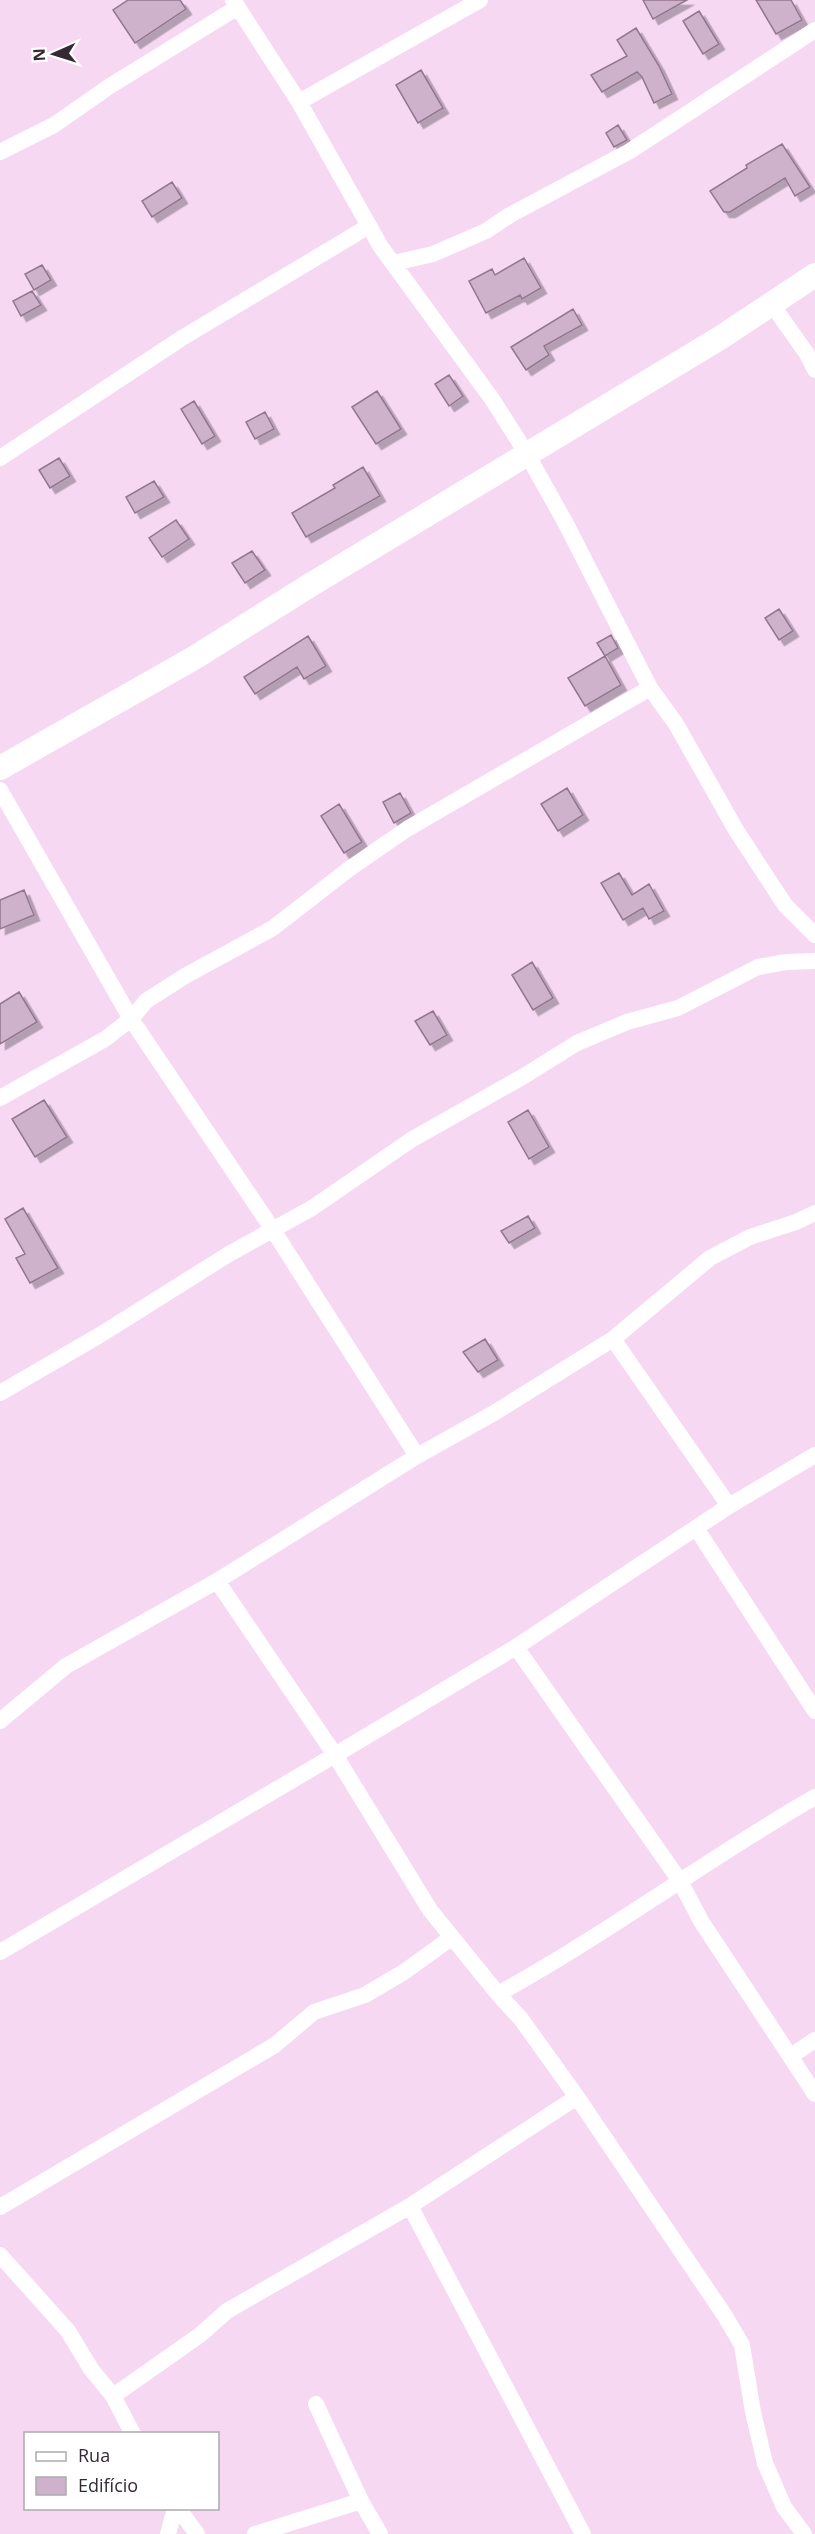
<svg xmlns="http://www.w3.org/2000/svg" width="815" height="2534" viewBox="0 0 815 2534" font-family="'Open Sans',sans-serif">
  <defs>
    <filter id="shadow"><feDropShadow dx="5.5" dy="5.5" stdDeviation="0" flood-color="#0004"/></filter>
  </defs>
  <rect width="100%" height="100%" fill="#f6d8f2"/>
  <path fill="#ceb2cb" stroke="#91778e" stroke-width="1.5" filter="url(#shadow)" d="M128,0H180L186,9L135,43L113,10Z
    M643,0H687L653,19Z
    M756,0H791L802,20L776,34Z
    M699,11L719,44L703,54L683,21Z
    M636,28L659,66L672,94L654,103L642,77L637,72L602,92L591,75L627,56L617,40Z
    M421,70L443,108L418,123L396,85Z
    M618,125L627,140L614,147L606,133Z
    M782,144L810,187L795,196L785,178L730,212H724L710,191L747,168L746,165Z
    M172,182L182,198L152,217L142,201Z
    M524,258L541,288L522,299L520,295L486,313L469,281L492,269L495,275Z
    M42,265L51,280L34,290L25,274Z
    M32,291L41,305L21,316L13,301Z
    M573,309L582,325L544,346L549,355L526,370L511,347Z
    M449,375L463,396L449,406L435,384Z
    M377,391L401,429L376,444L352,407Z
    M194,401L215,436L202,444L181,409Z
    M265,412L274,429L255,439L246,422Z
    M59,458L70,476L50,488L39,470Z
    M363,467L380,496L306,537L292,513L335,488L333,485Z
    M154,481L164,497L135,513L126,497Z
    M176,520L189,539L162,557L149,538Z
    M252,551L265,570L245,583L232,563Z
    M779,609L793,631L779,640L765,618Z
    M611,635L618,648L605,656L597,643Z
    M308,636L326,666L304,679L297,667L255,694L244,677Z
    M605,656L621,685L585,706L568,678Z
    M567,788L583,815L558,831L541,804Z
    M400,793L411,813L394,823L383,802Z
    M339,804L362,842L344,853L321,816Z
    M619,873L632,895L649,884L664,911L649,919L643,908L623,920L601,883Z
    M24,890L34,915L0,929V900Z
    M532,962L553,998L533,1010L512,975Z
    M19,992L37,1022L0,1044V1004Z
    M433,1011L447,1035L430,1045L415,1021Z
    M44,1100L67,1137L35,1157L12,1119Z
    M528,1110L549,1147L529,1159L508,1122Z
    M23,1208L58,1268L30,1283L16,1258L25,1254L5,1219Z
    M528,1216L535,1228L509,1243L501,1231Z
    M485,1339L498,1360L478,1372L463,1352Z"/>
  <g fill="none" stroke-linecap="round" stroke-linejoin="round">
    <path stroke="#fff" stroke-width="16" d="M233,0L299,102L381,247L492,399L527,454L565,522L650,688L676,724L736,830L785,905L815,935
      M299,102L480,0
      M0,152L54,125L110,86L238,7
      M394,263L433,254L486,231L510,215L630,151L815,30
      M771,303L807,354L815,370
      M0,458L182,338L369,226
      M0,790L131,1019L273,1230L417,1456
      M0,1098L105,1039L131,1019L146,1001L185,976L273,928L349,869L407,829L650,688
      M613,1339L729,1506
      M0,1393L100,1335L229,1254L312,1208L411,1140L524,1076L577,1043L627,1022L678,1008L758,967L786,962L815,961
      M696,1528L815,1711
      M217,1581L335,1755L430,1910L498,1994L521,2019L577,2097L725,2316L742,2345L753,2412L765,2463L784,2507L804,2534
      M516,1647L680,1881L701,1921L815,2094
      M0,1721L66,1666L217,1581L417,1456L494,1413L613,1339L710,1258L750,1237L796,1222L815,1213
      M0,1952L335,1755L516,1647L729,1506L815,1455
      M498,1994C607,1934 707,1859 815,1797
      M791,2056L815,2040
      M410,2206L583,2534
      M0,2207L275,2045L314,2012L365,1995L404,1972L451,1938
      M0,2255L68,2331L91,2369L113,2396L133,2434
      M113,2396L200,2335L227,2311L410,2206L577,2097
      M316,2404L361,2501
      M178,2508L197,2534
      M168,2534L175,2508
      M255,2534L361,2501L380,2534"/>
    <path stroke="#fff" stroke-width="24" d="M0,768L194,658L312,584L720,338L815,275"/>
  </g>
  <rect x="24" y="2432" width="195" height="78" fill="#ffffff" stroke="#aeaaae" stroke-width="1.5"/>
  <rect x="36" y="2452" width="30" height="9" fill="#ffffff" stroke="#aeaaae" stroke-width="1.5"/>
  <text x="78" y="2462" font-size="18" fill="#352a34">Rua</text>
  <rect x="36" y="2477" width="30" height="18" fill="#ceb2cb" stroke="#aeaaae" stroke-width="1.5"/>
  <text x="78" y="2492" font-size="18" fill="#352a34">Edifício</text>
  <g transform="translate(54 54) rotate(267)" stroke="#ffffff" stroke-width="4.5" paint-order="stroke">
  <path d="M0-4.5L10 22L0 15L-10 22Z" fill="#352a34"/>
  <text y="-9" font-size="16" font-weight="bold" text-anchor="middle" fill="#352a34">N</text>
  </g>
</svg>
